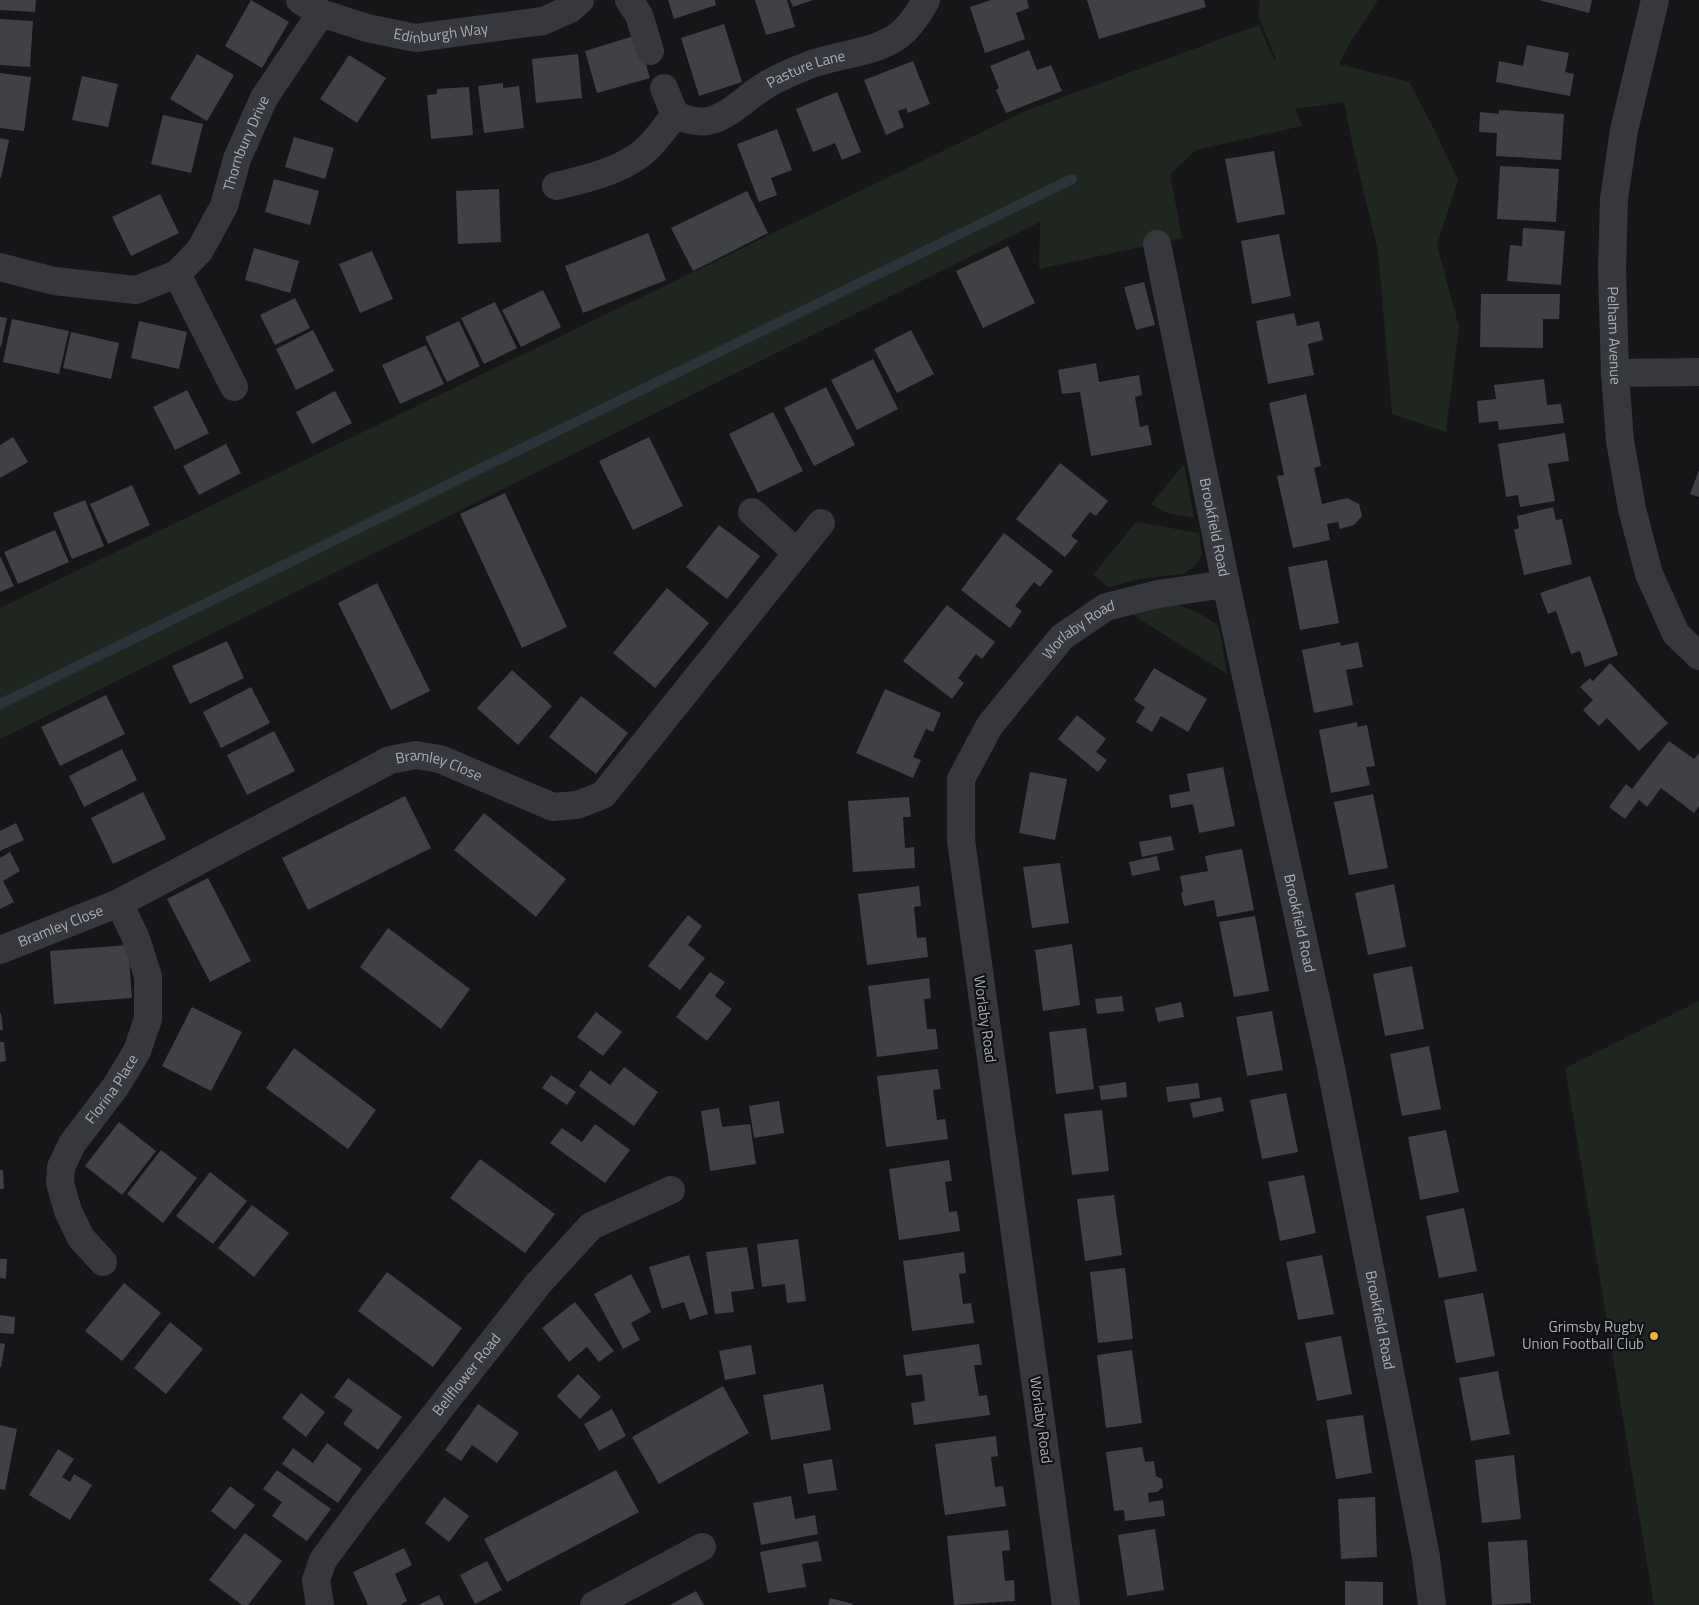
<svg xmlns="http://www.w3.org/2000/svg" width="1699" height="1605" viewBox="0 0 1699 1605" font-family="'Titillium Web',sans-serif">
  <rect width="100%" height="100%" fill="#161618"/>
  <path fill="#1e261f" d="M1260,0H1378L1351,41L1339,64L1409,82L1433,127L1458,180L1437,245L1459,327L1446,432L1392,414L1378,251L1353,147L1344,102L1295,109L1302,126L1196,150L1170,174L1182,238L1039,269L1040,222L0,739V608L1025,111L1259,25L1274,60L1276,59L1258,16Z
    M1184,464L1194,518L1167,513L1151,504Z
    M1136,522L1199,533L1202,554L1196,565L1183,574L1139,579L1109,587L1093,575Z
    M1178,604L1204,616L1219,626L1227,674L1125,610Z
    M1699,1001V1605H1654L1565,1068Z"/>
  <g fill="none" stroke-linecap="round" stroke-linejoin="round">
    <path stroke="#2c353c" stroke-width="10" d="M0,704L1072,179"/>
  </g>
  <path fill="#404145" d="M0,0H36L35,12L0,10Z
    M251,0L289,22L262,68L225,46Z
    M668,0H715L716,5L674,19Z
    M755,0H787L795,27L766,35Z
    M790,0H813L793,7Z
    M991,0H1027L1029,8L1016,13L1025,39L985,53L970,7Z
    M1087,0H1204L1206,7L1099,39Z
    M1539,0H1592L1589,13Z
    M0,19L33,21L30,67L0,65Z
    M724,24L742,82L699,96L681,38Z
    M637,35L650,78L597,93L585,51Z
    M1527,45L1569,53L1565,72L1574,74L1570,96L1496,82L1499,61L1523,66Z
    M1029,50L1037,70L1051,65L1062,91L1006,113L996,90L999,88L990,66Z
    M197,54L234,75L207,121L170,99Z
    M578,54L582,98L536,103L532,59Z
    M349,55L386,78L357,123L320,99Z
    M913,61L930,104L908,113L906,108L898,111L904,127L886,135L864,80Z
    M0,73L31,77L24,131L0,128Z
    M82,76L118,84L108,127L72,120Z
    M503,83V88L519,86L524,128L484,133L478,86Z
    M469,87L473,135L431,139L427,95L437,94V89Z
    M837,92L861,152L842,160L835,143L813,152L796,109Z
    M1499,110L1564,114L1561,160L1496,156L1497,133L1479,132L1480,112L1499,114Z
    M163,115L203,124L191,173L151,164Z
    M777,129L792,170L771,178L777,195L759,202L737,144Z
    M294,137L334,148L325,179L285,167Z
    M0,138L9,140L1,178H0Z
    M1274,151L1285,214L1237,223L1225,159Z
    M1500,166L1559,169L1556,222L1497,219Z
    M274,179L319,191L310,225L265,212Z
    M499,189L501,242L458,244L456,191Z
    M747,191L768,233L693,271L671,228Z
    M160,194L179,233L131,256L112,217Z
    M1523,228L1565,231L1561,285L1507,281L1510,245L1522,246Z
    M648,233L666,280L583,313L565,266Z
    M1279,234L1291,296L1252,304L1241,241Z
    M1008,246L1035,303L983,328L956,271Z
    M254,248L299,261L290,293L245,280Z
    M372,251L393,299L360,313L339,264Z
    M1144,282L1155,325L1136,330L1124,287Z
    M543,290L561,327L521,347L502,310Z
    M1481,294H1560L1559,319H1543V348L1480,347Z
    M295,298L310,328L275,345L260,315Z
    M495,302L517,348L484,364L461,318Z
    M1294,313L1297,326L1319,321L1323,340L1308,344L1314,375L1268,384L1256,321Z
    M0,317L7,318L1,347H0Z
    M12,319L69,331L59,374L3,362Z
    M139,321L187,332L179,369L131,358Z
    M459,321L480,366L447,382L425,337Z
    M313,330L334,371L296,390L276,349Z
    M911,330L934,374L897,393L874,349Z
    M71,332L119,343L111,379L63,368Z
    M426,345L444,384L400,404L382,365Z
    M873,359L898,409L857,430L831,380Z
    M1096,363L1099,382L1139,375L1142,395L1135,397L1140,427L1148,425L1152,445L1091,456L1080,392L1062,394L1058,370Z
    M1544,379L1547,405L1561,404L1564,423L1499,430L1498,421L1479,423L1477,401L1496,399L1494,385Z
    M826,387L855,445L814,466L784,408Z
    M187,390L209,433L175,450L153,407Z
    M335,391L352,423L312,444L296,412Z
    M1306,394L1321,466L1314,468L1322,504L1347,498L1359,504L1362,516L1354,525L1340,529L1338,522L1327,524L1330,540L1293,548L1277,476L1284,475L1269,403Z
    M773,412L803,471L758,493L729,434Z
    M1565,433L1569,461L1548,464L1555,501L1520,507L1518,495L1506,497L1498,444Z
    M13,437L28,462L0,478V445Z
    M649,437L683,506L633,530L599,461Z
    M226,444L241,473L199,495L183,466Z
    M1060,463L1108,501L1096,516L1090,512L1071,536L1078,541L1065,557L1016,519Z
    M1699,470V497L1690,494Z
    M132,485L150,525L108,544L90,504Z
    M505,493L567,627L522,648L460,514Z
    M85,500L104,546L72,559L53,513Z
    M1553,507L1556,520L1562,519L1572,564L1524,575L1514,530L1519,528L1517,516Z
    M719,525L760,556L727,599L686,567Z
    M55,530L69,562L18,584L4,552Z
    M1004,533L1053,571L1040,587L1034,582L1015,606L1022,611L1010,628L961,590Z
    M0,556L14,586L0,592Z
    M1327,560L1339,623L1300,630L1288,567Z
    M1590,576L1618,655L1585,667L1580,651L1571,654L1556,611L1548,614L1540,593Z
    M377,583L430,691L391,710L338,603Z
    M667,588L709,623L655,688L613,653Z
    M947,605L995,642L982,659L976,654L958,678L964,683L952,699L903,661Z
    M227,641L244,678L190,704L172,666Z
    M1340,642L1341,646L1358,642L1363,667L1346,670L1353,705L1314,713L1302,650Z
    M1610,663L1668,723L1639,751L1607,718L1599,726L1583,710L1593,700L1580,687L1590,678L1593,681Z
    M1154,668L1207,699L1188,732L1161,716L1152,732L1136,722L1145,707L1134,700Z
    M512,670L552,706L518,745L477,708Z
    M251,687L270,723L221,748L203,712Z
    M885,689L941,713L933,732L926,729L913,757L921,760L913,778L856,753Z
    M106,695L125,734L60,766L41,727Z
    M581,696L628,733L596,774L549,737Z
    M1077,715L1106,739L1096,752L1107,760L1098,772L1058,739Z
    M1357,722L1358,727L1367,725L1375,766L1366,767L1370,785L1331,793L1319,730Z
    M274,731L295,771L247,795L227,755Z
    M1669,741L1694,759L1699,753V806L1694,813L1661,788L1647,807L1639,800L1625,819L1609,807L1626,784L1632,789Z
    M122,749L137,780L84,807L69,776Z
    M1223,767L1235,826L1199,833L1193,804L1171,808L1169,795L1190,791L1187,774Z
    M1030,772L1067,779L1055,840L1019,833Z
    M143,792L166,839L113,864L91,818Z
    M1373,794L1388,868L1349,875L1334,802Z
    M405,796L431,848L308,910L282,858Z
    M909,797L911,817H903L905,848L914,847L915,868L853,872L848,801Z
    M484,813L566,879L536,917L454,850Z
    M16,823L24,840L0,851V831Z
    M1171,836L1174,850L1142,857L1139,842Z
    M1242,849L1254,910L1217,917L1214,900L1184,906L1181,893L1183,892L1180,876L1208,871L1205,856Z
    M10,852L20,871L3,881L14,902L0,909V858Z
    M1157,856L1160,870L1132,876L1129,862Z
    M1060,863L1069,923L1032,928L1023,867Z
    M208,878L251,961L210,982L167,899Z
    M1394,884L1406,947L1368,955L1355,893Z
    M919,886L921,906L914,907L917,938L926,937L928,957L867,965L858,894Z
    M688,915L702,926L688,945L705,958L680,990L648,966Z
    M1255,916L1269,991L1234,997L1219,922Z
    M388,928L470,989L441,1029L360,967Z
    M1072,944L1080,1005L1043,1011L1035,950Z
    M128,945L132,998L54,1004L50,951Z
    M1412,966L1424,1029L1385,1036L1373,974Z
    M710,972L725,982L715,996L732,1009L707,1041L676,1017Z
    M929,978L931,998L924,999L927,1029H936L938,1049L877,1057L868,986Z
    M1122,996L1124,1011L1097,1014L1095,999Z
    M1181,1002L1184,1017L1158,1022L1155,1008Z
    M192,1007L242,1032L211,1091L162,1066Z
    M1272,1011L1283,1070L1247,1076L1236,1017Z
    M596,1012L622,1032L603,1056L577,1037Z
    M0,1013H1L3,1030H0Z
    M1086,1028L1094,1089L1056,1094L1049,1032Z
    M0,1042H4L6,1061L0,1062Z
    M1429,1046L1441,1109L1402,1116L1390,1054Z
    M294,1048L376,1110L348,1149L266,1088Z
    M624,1067L658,1092L634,1126L579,1086L590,1070L610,1085Z
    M938,1069L941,1089L933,1090L937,1120L945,1119L948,1139L886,1147L877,1076Z
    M551,1075L576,1092L567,1105L542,1088Z
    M1126,1082L1127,1097L1101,1100L1099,1086Z
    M1198,1083L1200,1098L1168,1102L1166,1087Z
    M1286,1093L1298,1152L1262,1159L1250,1100Z
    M1221,1097L1224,1111L1193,1118L1190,1103Z
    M779,1101L784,1133L754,1138L749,1106Z
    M719,1108L722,1127L750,1124L756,1164L710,1171L701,1111Z
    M1102,1110L1109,1171L1072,1175L1064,1114Z
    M119,1122L156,1151L122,1195L85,1166Z
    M595,1124L630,1150L605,1183L550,1143L562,1128L582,1142Z
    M1446,1130L1459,1192L1420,1200L1408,1137Z
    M161,1150L197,1178L163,1223L127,1194Z
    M480,1159L555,1214L525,1253L450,1198Z
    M949,1160L952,1181L945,1182L949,1212L957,1211L960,1231L899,1240L889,1169Z
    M0,1170H3L4,1189H0Z
    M210,1172L247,1201L213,1244L176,1216Z
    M1304,1175L1316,1233L1280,1241L1268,1182Z
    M1114,1195L1122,1255L1085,1261L1077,1199Z
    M252,1205L289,1233L254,1277L218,1248Z
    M1464,1208L1477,1271L1439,1278L1426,1216Z
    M798,1239L806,1301L787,1303L785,1284L762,1287L757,1244Z
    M747,1247L754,1289L731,1292L734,1312L715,1314L706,1252Z
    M964,1252L966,1273L959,1274L963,1304L971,1303L974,1323L912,1331L903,1261Z
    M689,1255L708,1314L690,1320L684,1302L662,1309L649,1267Z
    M1322,1255L1334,1314L1298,1320L1286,1262Z
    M0,1259H7L6,1279L0,1278Z
    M1125,1268L1133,1339L1098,1343L1090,1272Z
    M387,1272L462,1328L433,1367L358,1311Z
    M631,1274L651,1312L631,1323L640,1340L623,1349L594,1294Z
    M124,1283L161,1313L122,1361L85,1331Z
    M1483,1293L1495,1356L1456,1363L1444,1300Z
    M575,1302L614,1351L599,1362L587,1347L569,1362L542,1328Z
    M0,1315L15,1317L14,1334L0,1333Z
    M170,1322L203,1349L166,1394L134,1368Z
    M1341,1336L1352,1394L1317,1401L1305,1343Z
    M0,1343L5,1344L1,1367H0Z
    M979,1344L982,1365H974L979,1396L987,1395L990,1415L914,1425L911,1403L925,1401L922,1374L906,1376L903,1355Z
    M751,1345L756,1374L725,1380L719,1351Z
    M1132,1350L1142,1423L1106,1428L1097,1355Z
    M1498,1371L1510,1434L1471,1441L1459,1378Z
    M578,1374L601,1397L580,1419L557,1396Z
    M348,1378L402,1417L378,1450L343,1424L353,1410L334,1397Z
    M823,1384L831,1430L771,1440L763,1395Z
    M723,1386L749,1433L659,1484L632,1437Z
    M301,1393L325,1412L306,1437L282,1418Z
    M478,1404L519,1433L497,1463L472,1445L461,1461L445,1450Z
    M612,1409L626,1436L599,1451L584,1424Z
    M1363,1415L1372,1473L1336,1479L1326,1420Z
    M0,1425L17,1429L5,1490L0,1489Z
    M996,1436L998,1456L991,1457L995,1487L1003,1486L1006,1506L945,1515L935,1444Z
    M327,1443L362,1469L338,1503L282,1464L293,1448L313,1463Z
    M1142,1447L1145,1462L1154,1461L1156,1476L1162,1479L1163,1487L1157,1492L1148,1493L1149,1502L1163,1500L1165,1516L1125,1521L1124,1510L1114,1511L1106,1452Z
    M58,1449L74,1459L62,1477L70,1482L74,1474L92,1485L70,1520L29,1495Z
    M1514,1455L1521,1519L1482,1523L1475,1460Z
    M832,1459L837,1490L808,1494L803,1464Z
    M277,1470L331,1509L307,1541L272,1516L282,1502L263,1489Z
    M616,1470L639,1512L507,1582L484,1539Z
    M230,1486L255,1505L235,1530L211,1511Z
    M791,1496L795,1519L815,1515L818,1534L761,1545L753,1503Z
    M444,1497L469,1516L449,1542L425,1523Z
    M1375,1497L1377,1557L1341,1559L1338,1499Z
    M1155,1529L1164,1590L1127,1596L1118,1535Z
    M1008,1530L1010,1550L1002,1551L1005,1581L1014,1580L1015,1601L954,1605L947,1536Z
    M245,1533L282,1561L248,1605H242L209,1580Z
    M1527,1540L1531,1603L1492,1605L1488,1542Z
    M818,1541L822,1561L802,1564L806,1587L768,1593L760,1552Z
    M404,1548L412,1565L395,1574L407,1601L400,1605H368L353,1572Z
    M487,1561L502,1590L475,1604L460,1575Z
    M1345,1581L1383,1582V1605H1345Z
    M696,1591L704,1605H670Z
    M439,1595L444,1605H418Z
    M830,1598L853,1604L852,1605H828Z"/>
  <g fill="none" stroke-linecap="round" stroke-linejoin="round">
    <g stroke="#37383d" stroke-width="28">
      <path id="s1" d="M300,0L321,13L367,28L416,38L543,21L570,9L580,0"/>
      <path d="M629,0L639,15L650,51"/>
      <path id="s2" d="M1655,0L1624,130L1614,199L1612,270L1615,373L1620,441L1632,509L1649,574L1676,634L1699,656"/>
      <path id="s3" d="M664,88L675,115C685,119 697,123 708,121C726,118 745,99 760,89C773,80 789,73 804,67C834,54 871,55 898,36C910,27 919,13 926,0"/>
      <path d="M556,186C582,180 609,174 632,160C650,150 662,131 675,115"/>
      <path id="s4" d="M1157,244L1226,584L1331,1068L1426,1557L1432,1605"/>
      <path id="s5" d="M0,267L54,281L136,290L177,274L200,250L224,206L237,159L264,98L321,13"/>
      <path d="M177,274L234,387"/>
      <path d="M1615,373L1699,372"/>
      <path d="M752,512L796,552"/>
      <path id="s6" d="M0,950L119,903L390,760L416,755L440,759L553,807L577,805L603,795L821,523"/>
      <path id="s7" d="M103,1262L81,1238L68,1211L60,1183L61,1167L72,1144L116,1086L137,1051L148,1019V976L135,936L119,903"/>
      <path id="s8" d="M320,1605L316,1580L323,1560L363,1506L538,1284L591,1226L671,1190"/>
      <path d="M594,1605L702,1547"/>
      <path id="s9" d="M1066,1605L961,840V779L990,725L1062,637L1106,607L1158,594L1226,584"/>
    </g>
  </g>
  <circle fill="#f2b134" stroke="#111113" stroke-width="2" cx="1654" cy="1336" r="5"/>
  <g text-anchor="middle" stroke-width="4.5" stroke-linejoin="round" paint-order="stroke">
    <g font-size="15" fill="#a8adb8" stroke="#111113">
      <text dy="5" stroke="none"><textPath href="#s1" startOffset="148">Edinburgh Way</textPath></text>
      <text dy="5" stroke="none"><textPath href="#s3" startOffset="175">Pasture Lane</textPath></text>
      <text dy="5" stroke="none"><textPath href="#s5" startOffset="332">Thornbury Drive</textPath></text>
      <text dy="5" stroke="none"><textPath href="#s2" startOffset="340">Pelham Avenue</textPath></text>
      <text dy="5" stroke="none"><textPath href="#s4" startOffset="289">Brookfield Road</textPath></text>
      <text dy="5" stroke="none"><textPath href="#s9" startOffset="1026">Worlaby Road</textPath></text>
      <text dy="5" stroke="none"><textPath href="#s6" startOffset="485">Bramley Close</textPath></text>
      <text dy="5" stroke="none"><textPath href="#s4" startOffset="694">Brookfield Road</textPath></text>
      <text dy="5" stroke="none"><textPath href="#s6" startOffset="65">Bramley Close</textPath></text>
      <text transform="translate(985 1019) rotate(82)" y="5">Worlaby Road</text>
      <text dy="5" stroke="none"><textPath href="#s7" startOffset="201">Florina Place</textPath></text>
      <text dy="5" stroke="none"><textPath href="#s4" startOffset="1099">Brookfield Road</textPath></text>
      <text dy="5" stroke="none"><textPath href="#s8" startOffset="281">Bellflower Road</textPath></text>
      <text transform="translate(1041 1420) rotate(82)" y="5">Worlaby Road</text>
    </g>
    <g font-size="15" fill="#a8adb8" stroke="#111113" text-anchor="end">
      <text x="1644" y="1332">Grimsby Rugby<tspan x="1644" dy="17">Union Football Club</tspan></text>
    </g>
  </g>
</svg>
